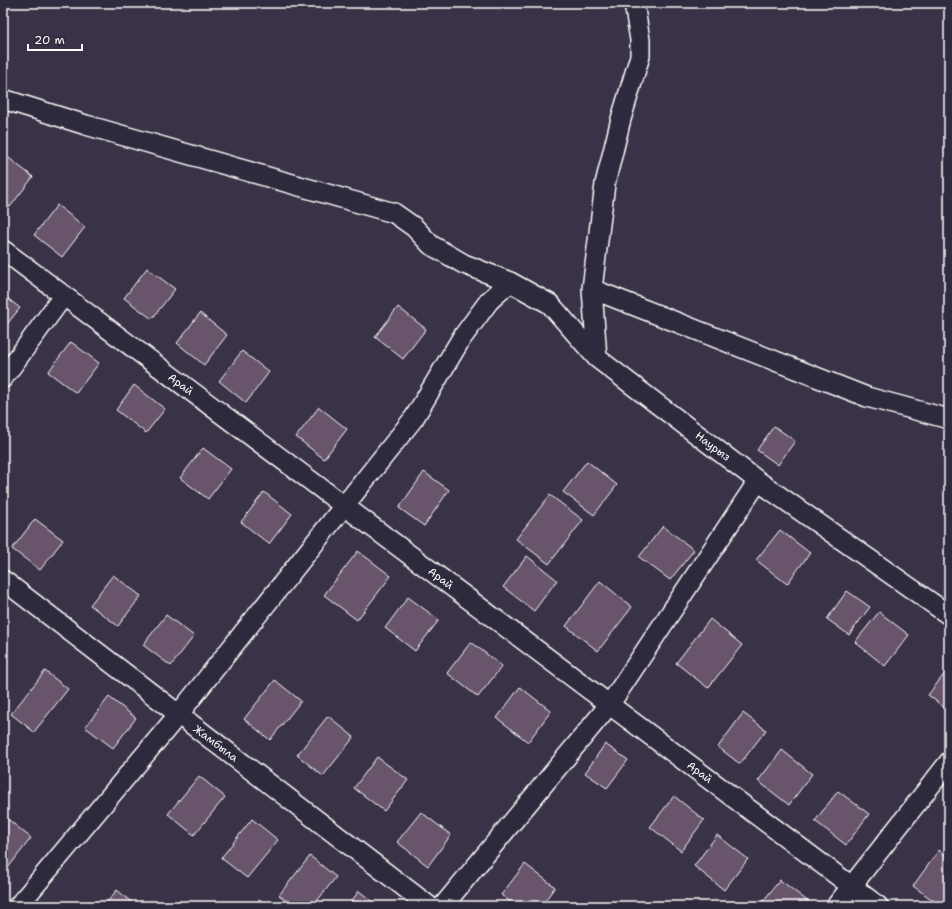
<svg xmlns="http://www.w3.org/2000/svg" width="952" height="909" viewBox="0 0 952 909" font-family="'Shantell Sans',sans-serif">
  <rect width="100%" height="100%" fill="#3a3246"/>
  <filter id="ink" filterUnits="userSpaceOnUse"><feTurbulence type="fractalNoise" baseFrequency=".025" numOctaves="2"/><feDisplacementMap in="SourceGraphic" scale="8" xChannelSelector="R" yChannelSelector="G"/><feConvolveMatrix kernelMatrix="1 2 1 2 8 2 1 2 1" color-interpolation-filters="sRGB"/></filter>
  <g filter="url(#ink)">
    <path fill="#67546c" stroke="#fff" d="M5,155L33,177L10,207L3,202V158Z
      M57,205L85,227L62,257L34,235Z
      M147,268L175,289L152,319L124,298Z
      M3,295L20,308L3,329Z
      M398,307L426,329L403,359L375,337Z
      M200,313L227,335L204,365L177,343Z
      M71,342L99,363L76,393L48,372Z
      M242,351L269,372L246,403L219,381Z
      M134,385L165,409L146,433L116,410Z
      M319,407L347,429L324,459L296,437Z
      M774,426L795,441L778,465L757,450Z
      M203,448L231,469L208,499L180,478Z
      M587,461L617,485L594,515L563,492Z
      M424,472L449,490L424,526L399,508Z
      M264,492L292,514L269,544L241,522Z
      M550,495L583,520L549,564L516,539Z
      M35,519L63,540L40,570L12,549Z
      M663,526L694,550L670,580L639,557Z
      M780,530L810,553L787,584L756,560Z
      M358,551L391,576L357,620L324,595Z
      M527,556L557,580L534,611L503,587Z
      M113,575L141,596L118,626L90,605Z
      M600,581L632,607L598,651L566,626Z
      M847,591L870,607L849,635L827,619Z
      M408,597L439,620L415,651L385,628Z
      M879,612L909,635L885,666L855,642Z
      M166,615L194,636L171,666L143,645Z
      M710,619L742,645L708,688L676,663Z
      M471,642L502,666L478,697L447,673Z
      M949,668V711L928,695Z
      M45,671L68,689L34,732L11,714Z
      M275,680L301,701L270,740L244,719Z
      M520,687L551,711L528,742L497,718Z
      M109,697L136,718L113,748L85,727Z
      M743,713L766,730L740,764L718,747Z
      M328,716L354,737L323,776L297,755Z
      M605,744L628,760L607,788L585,773Z
      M782,750L812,774L789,805L758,781Z
      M377,757L408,780L384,811L354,788Z
      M199,776L225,797L194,835L168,814Z
      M838,791L869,814L846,845L815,821Z
      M674,796L704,820L681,851L650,827Z
      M421,812L451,835L428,866L397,842Z
      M4,816L31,838L8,868L3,864Z
      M252,819L278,840L247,878L221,858Z
      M717,835L748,859L724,890L694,866Z
      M939,850L949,858V900L945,906H941L913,886Z
      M310,856L336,877L313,906H293L279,895Z
      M525,864L555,887L541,906H516L501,895Z
      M780,880L810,903L808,906H759Z
      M117,890L136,906H104Z
      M359,891L378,906H348Z"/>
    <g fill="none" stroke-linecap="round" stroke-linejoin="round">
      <g stroke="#fff" stroke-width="22">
        <path id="street" d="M634,3L640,40V56L621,119L605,184L592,289L867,397L949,419
          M3,99L86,125L394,213L414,227L431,245L464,264L510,282
          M3,250L878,906
          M592,289L597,358
          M3,378L64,295
          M3,580L429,906
          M18,906L178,715L414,418L461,339L489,301L510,282L550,304L597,358L758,481L949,615
          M443,906L610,704L758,481
          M836,906L949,762"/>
      </g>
      <use href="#street" stroke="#2f2a3d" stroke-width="19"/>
    </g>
  </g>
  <g text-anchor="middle" stroke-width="3" stroke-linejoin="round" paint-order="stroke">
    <g font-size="11" fill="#fff" stroke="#2f2a3d">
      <text transform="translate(181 384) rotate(37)" y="4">Арай</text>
      <text transform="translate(713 446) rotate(37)" y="4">Наурыз</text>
      <text transform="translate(441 578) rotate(37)" y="4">Арай</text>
      <text transform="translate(216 743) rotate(37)" y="4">Жамбыла</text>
      <text transform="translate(700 772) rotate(37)" y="4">Арай</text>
    </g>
  </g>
  <rect width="952" height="909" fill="none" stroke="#2f2a3d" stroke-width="16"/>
  <rect x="8" y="8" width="936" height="893" fill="none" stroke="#fff" stroke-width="1.5" filter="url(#ink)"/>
  <path d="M28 44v6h54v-6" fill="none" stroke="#ffffff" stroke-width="2"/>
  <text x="34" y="44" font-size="12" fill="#ffffff" stroke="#2f2a3d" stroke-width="3" paint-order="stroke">20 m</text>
</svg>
